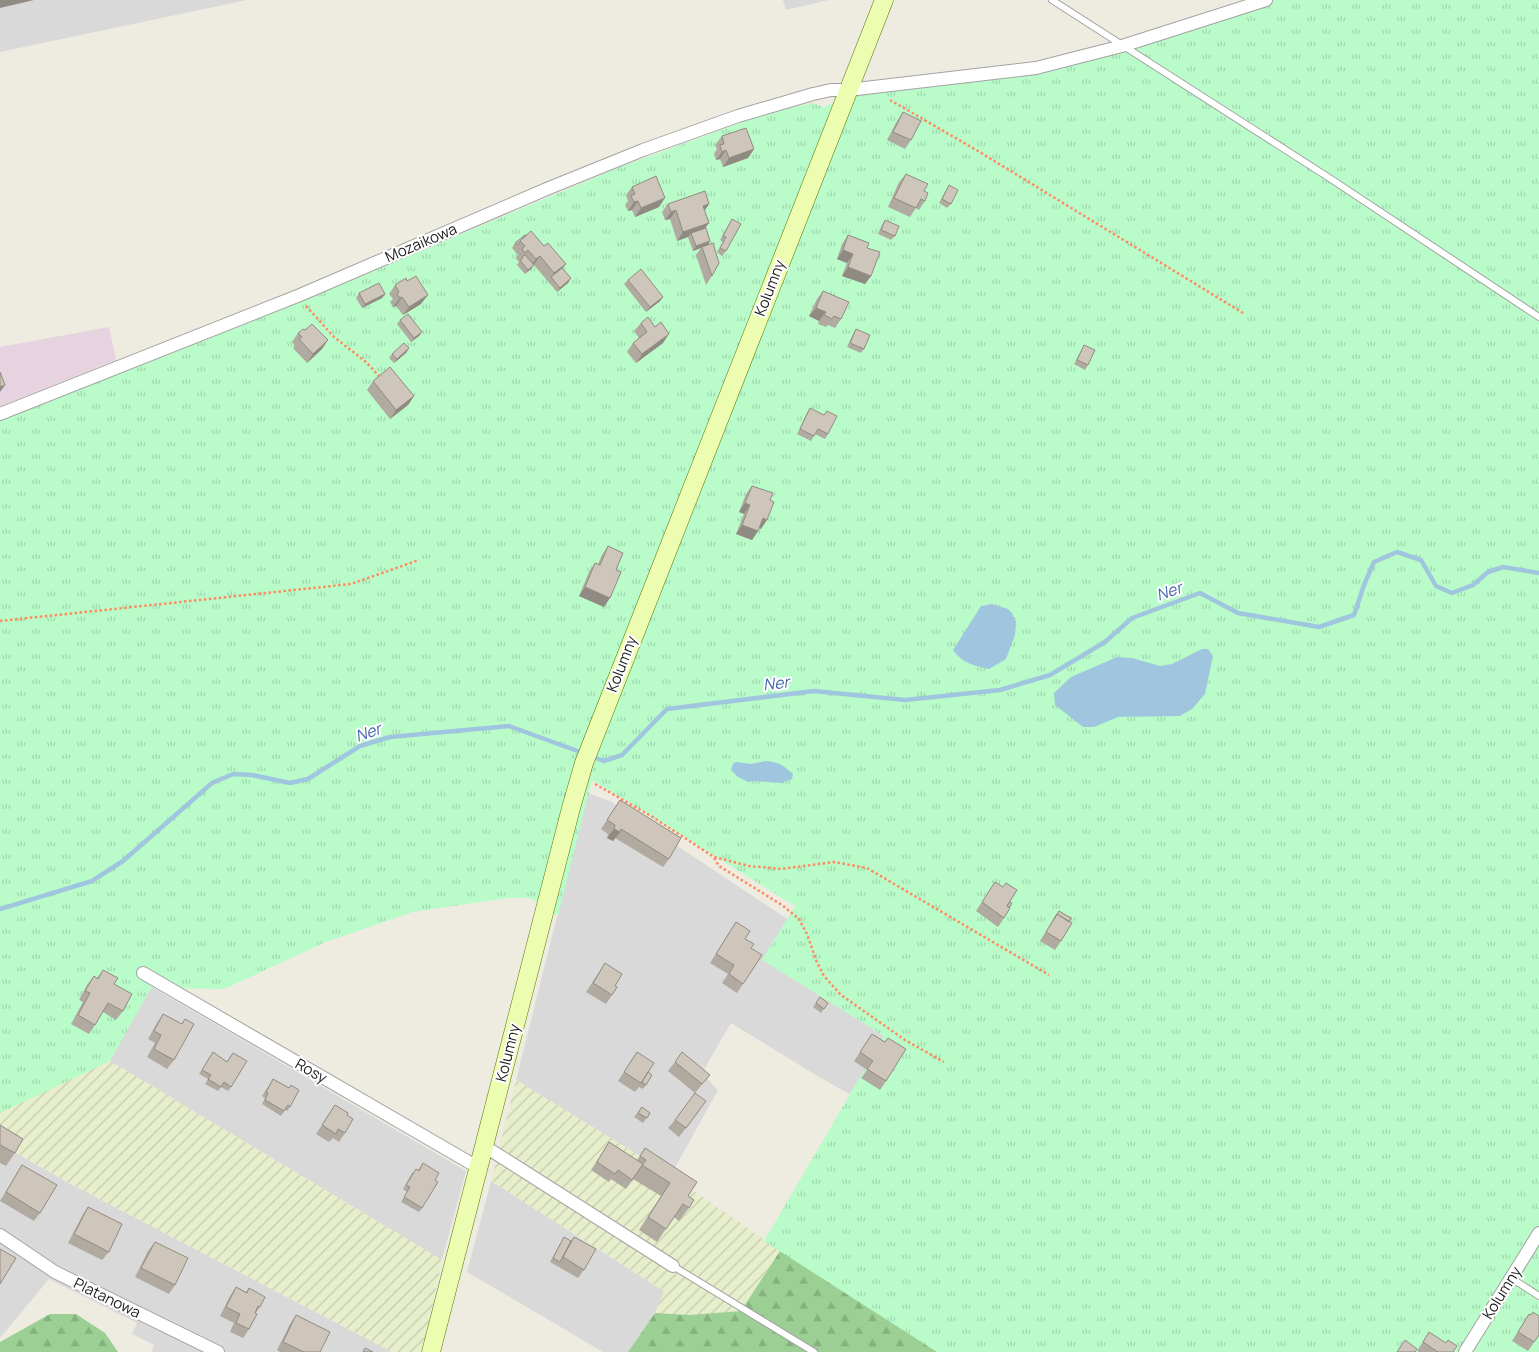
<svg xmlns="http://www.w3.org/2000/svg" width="1539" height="1352" viewBox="0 0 1539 1352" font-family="Manrope,sans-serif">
  <defs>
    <pattern id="farmland-furrows" width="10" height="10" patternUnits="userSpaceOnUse" patternTransform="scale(1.25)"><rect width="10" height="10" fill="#e6eecb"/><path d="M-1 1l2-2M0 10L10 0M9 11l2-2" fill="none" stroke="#c5ccae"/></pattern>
    <pattern id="forest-firs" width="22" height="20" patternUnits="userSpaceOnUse" patternTransform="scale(1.25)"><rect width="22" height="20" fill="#9ccf94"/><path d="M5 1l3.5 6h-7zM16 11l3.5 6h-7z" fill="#86b17f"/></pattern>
    <pattern id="park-tufts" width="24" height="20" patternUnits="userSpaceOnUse" patternTransform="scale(1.25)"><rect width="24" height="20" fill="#bafbca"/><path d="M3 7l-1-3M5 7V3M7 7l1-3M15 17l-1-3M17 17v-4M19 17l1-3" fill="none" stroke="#9fd7ad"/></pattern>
  </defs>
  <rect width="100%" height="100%" fill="#eeece1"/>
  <path fill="#dad9d9" d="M0,0H247L0,52Z
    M783,0H829L786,10Z
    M588,793L610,801L795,924L918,1055L890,1117L814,1074L731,1023L702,1073L718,1090L671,1175L516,1080Z
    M24,912L466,1171L442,1260L0,995Z
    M0,1144L69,1183L392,1352H151L154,1345L132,1334L137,1323L49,1279L0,1338Z
    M491,1181L665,1292L655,1313L628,1352H603L467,1272Z"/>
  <path fill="#e7d2e0" d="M109,327L116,360L0,406V347Z"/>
  <path fill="url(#farmland-furrows)" d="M0,995L442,1260L423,1352H392L69,1183L0,1144Z
    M516,1080L671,1175L780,1251L741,1311L689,1315L655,1313L664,1291L491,1181Z"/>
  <path fill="url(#forest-firs)" d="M780,1251L949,1352H628L655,1313L689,1315L741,1311Z
    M50,1314H76L105,1333L118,1352H0V1342Z"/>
  <path fill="url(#park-tufts)" d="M1272,0H1539V1352H937L764,1241L884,1036L762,960L795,906L592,780L558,916L530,898H508L413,912L326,942L224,989L151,988L110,1061L0,1113V419L288,307L620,167L767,113L813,103L824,107L867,88L915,86L1152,40L1210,24Z"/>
  <path fill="#9fc6de" d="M992,604L1008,609L1012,613L1016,622L1015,635L1006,659L989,669C974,666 962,663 953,650L981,606Z
    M1202,649H1208L1213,656L1205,694L1192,709L1180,716L1118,717L1094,727H1083L1055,705L1054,693L1071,677L1117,657L1132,658L1160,666L1172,664Z
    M765,761C777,761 784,766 793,774L792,779L781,783L755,781L748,782L738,777L731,770L733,764L736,762L751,764Z"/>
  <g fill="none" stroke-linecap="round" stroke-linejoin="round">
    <path stroke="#9fc6de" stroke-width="4.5" d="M590,756L604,761L622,755L667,709L814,691L905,700L1000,690L1050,675L1105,642L1132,618L1200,593L1238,613L1319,627L1354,615L1364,585L1374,562L1397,552L1421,560L1436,586L1452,593L1473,585L1488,572L1503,567L1539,573
      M0,909L92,881L123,861L212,783L233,774L252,775L290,783L308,779L360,746L390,737L509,726L583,753"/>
    <g stroke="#a3a3a3" stroke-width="8">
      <path id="lane" d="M1052,0L1331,179L1539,317
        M673,1266L814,1352
        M1511,1278L1539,1296"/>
    </g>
    <g stroke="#a3a3a3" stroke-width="14">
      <path id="street" d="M0,414L300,295L549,188L643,150L738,116L813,94L831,90H848L1036,68L1122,46L1266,0
        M143,973L479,1168
        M483,1149L492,1151L673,1266
        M0,1235L55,1272L218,1352
        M1465,1352L1539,1233"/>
    </g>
    <g stroke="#567500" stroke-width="19">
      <path id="secondary" d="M431,1352L571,808L584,763L884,0"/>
    </g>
    <path stroke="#ff8a61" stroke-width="2.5" stroke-dasharray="2.5 2.5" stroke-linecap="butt" d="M890,100L978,151L1243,313
      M306,306L334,337L366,362L379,376
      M0,621L351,584L419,560
      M595,784L651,816L714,857L749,866L781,869L834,862L867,868L1049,975
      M714,858L719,866L782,905L799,919L807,934L816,960L824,976L841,995L905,1040L944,1062"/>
    <use href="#lane" stroke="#fff" stroke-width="6"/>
    <use href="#street" stroke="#fff" stroke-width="12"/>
    <use href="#secondary" stroke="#ecfcb1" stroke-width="18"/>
  </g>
  <path fill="#b1aaa0" d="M903,112L911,140L905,149L887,140L897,121Z
    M722,136L754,149L748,158L723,167L720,159L716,160L714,154L717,149L715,145Z
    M906,174L924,191L925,201L919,210L916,208L910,217L888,207L899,182Z
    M949,185L951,204L947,208L939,203Z
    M632,187L659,207L635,217L632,210L628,211L625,205L628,201L626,195Z
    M668,204H709L704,211L706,228L710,241L708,245L712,276L706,285L696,255L701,248L693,251L688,237L677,241L670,219L665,220L662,212Z
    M732,219L726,251L722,256L717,252L723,242L720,240Z
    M885,220L895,236L891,240L878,234L882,225Z
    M525,235L544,246L566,264L562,268L571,278L568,283L557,292L534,265L531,269L525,274L517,265L519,262L516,258L518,255L512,248L515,243Z
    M848,235L867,248L871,276L865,284L842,276L847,263L837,259L842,244Z
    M628,280L663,297L660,301L646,312L624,284Z
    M395,285L421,304L403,315L396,306L393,307L390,302L393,299L389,294Z
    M823,291L841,319L835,328L828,325L826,327L818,324L819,321L809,316L817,299Z
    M359,293L385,294L382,298L362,308L356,298Z
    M400,320L422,332L419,336L411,342L397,324Z
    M641,323L663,343L636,363L627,352L633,343L639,338L634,331Z
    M856,329L864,349L861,353L847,347L853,334Z
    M298,333L322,349L307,363L293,348L295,345L292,342Z
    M1084,345L1088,365L1085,370L1074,364Z
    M409,348L406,353L394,363L389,358L392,354Z
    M373,381L414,396L408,405L390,419L367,390Z
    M810,408L824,415L827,411L828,434L825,439L815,434L811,441L797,434L807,413Z
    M752,486L761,529L759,528L758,531L752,540L736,534L744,514L739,512L746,494Z
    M608,546L616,570L604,607L579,596L589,572L595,563L598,564L602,555Z
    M620,800L669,859L663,867L615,838L613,841L607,838L608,834L601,829Z
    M995,882L1010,902L1004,918L998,927L976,911Z
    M1056,915L1061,941L1055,950L1040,941Z
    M736,922L751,948L743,984L737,993L722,983L728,974L710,963Z
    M605,963L615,986L612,995L606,1004L586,992Z
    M103,970L114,984L123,1011L116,1020L103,1012L95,1025L89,1034L71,1024L83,1002L79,1000L87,985L94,976L97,978Z
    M820,997L828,1003L821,1013L813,1007Z
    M163,1014L181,1024L185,1019L174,1060L167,1069L147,1057L155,1043L148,1039L157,1023Z
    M872,1034L886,1081L880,1090L861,1078L867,1070L854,1061Z
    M213,1052L227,1062L233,1053L231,1087L228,1091L221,1087L218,1091L205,1084L208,1079L199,1074Z
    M637,1052L648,1072L646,1085L643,1089L639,1087L635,1092L618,1081Z
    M675,1062L710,1075L695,1093L668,1071Z
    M273,1079L289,1088L291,1085L290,1107L287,1111L285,1110L281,1116L262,1104L265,1098L262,1096Z
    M335,1105L347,1115L345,1133L339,1142L333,1138L329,1142L316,1134Z
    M642,1107L650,1113L643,1123L634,1117Z
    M700,1110L679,1137L668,1128L675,1120Z
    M0,1125L15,1153L6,1166L0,1163Z
    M609,1142L637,1160L645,1148L688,1196L689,1208L679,1221L674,1217L657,1242L639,1230L661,1196L633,1179L626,1189L611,1179L609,1182L591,1170Z
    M423,1163L435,1180L422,1208L419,1212L401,1202L407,1192L403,1189L412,1173L418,1170Z
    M22,1165L40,1213L34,1221L0,1201Z
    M88,1207L109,1252L102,1260L68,1243L82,1216Z
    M564,1237L571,1241L574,1237L584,1270L578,1278L550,1262Z
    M155,1242L175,1285L169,1294L135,1277L148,1251Z
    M236,1287L246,1292L249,1288L260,1307L255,1314L249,1329L243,1338L230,1332L234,1323L220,1316L230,1296Z
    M1529,1314L1539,1335L1528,1351L1512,1341Z
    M296,1315L320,1352H280L277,1350L290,1324Z
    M1429,1332L1453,1352H1419L1417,1351Z"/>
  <path fill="#908b82" d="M0,0H34L0,8Z
    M754,149L748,158L723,167L729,158Z
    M726,150L720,159L716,160L722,152Z
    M665,198L659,207L635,217L641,208Z
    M638,201L632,210L628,211L634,202Z
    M709,204L703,213V206Z
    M676,210L670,219L665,220L671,212Z
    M709,223L702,232L691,233L688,237L677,241L683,232Z
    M710,241L707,246L702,247L701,248L693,251L696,246Z
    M843,250L853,254L847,263L837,259Z
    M540,256L531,269L525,274L536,259Z
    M566,264L559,273L551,277L554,273Z
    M848,267L871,276L865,284L842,276Z
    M571,278L568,283L557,292L560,288Z
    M385,294L382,298L362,308L365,304Z
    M428,295L421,304L403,315L409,307Z
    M402,297L396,306L393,307L400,298Z
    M663,297L660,301L646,312L650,307Z
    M816,308L826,312L819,321L809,316Z
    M422,332L419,336L411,342L414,338Z
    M669,334L663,343L636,363L642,354Z
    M328,340L322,349L307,363L313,354Z
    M409,348L406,353L394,363L397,359Z
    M5,385L0,392V387Z
    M414,396L408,405L390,419L396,410Z
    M745,503L750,505L744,514L739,512Z
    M763,518L767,520L761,529L757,527Z
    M742,525L758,531L752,540L736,534Z
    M585,587L610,598L604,607L579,596Z
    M614,829L620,832L613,841L607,838Z"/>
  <path fill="#cec6ba" stroke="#908b82" d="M903,112L921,121L911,140L893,132Z
    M746,128L754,149L729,158L726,150L722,152L720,145L724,144L722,136Z
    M906,174L928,184L924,191L928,193L925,201L921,199L916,208L894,198Z
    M656,176L665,198L641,208L638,201L634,202L631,196L635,194L632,187Z
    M949,185L958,190L951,204L942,199Z
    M705,191L709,204L703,206L709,223L683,232L676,210L671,212L668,204Z
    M732,219L741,224L726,251L720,248L726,237L723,236Z
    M885,220L899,226L895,236L881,230Z
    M706,228L710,241L696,246L691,233Z
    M531,231L544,246L548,243L566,264L554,273L540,256L536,259L528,250L525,253L522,249L525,246L520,241Z
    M525,235H526L520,241L517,245L515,243Z
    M848,235L869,243L867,248L880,252L871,276L848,267L853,254L843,250Z
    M713,243L719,263L712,276L702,247Z
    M525,255L534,265L528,270L520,260L523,258L522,257Z
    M562,268L571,278L560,288L551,277Z
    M641,269L663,297L650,307L628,280Z
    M416,276L428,295L409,307L402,297L400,298L397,294L399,292L395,285L406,278L407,281Z
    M379,283L385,294L365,304L359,293Z
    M823,291L849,302L841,319L834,316L832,319L824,315L826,312L816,308Z
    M408,314L422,332L414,338L400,320Z
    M648,317L655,327L661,322L669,334L642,354L633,343L647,332L641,323Z
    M312,324L328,340L313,354L299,339L302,337L298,333L303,329L305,330Z
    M856,329L870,335L864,349L850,343Z
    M404,343L409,348L397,359L392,354Z
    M1084,345L1095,350L1088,365L1077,360Z
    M390,367L414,396L396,410L373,381Z
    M0,372L5,385L0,387Z
    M810,408L824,415L827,411L837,416L828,434L818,429L814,436L800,429Z
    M752,486L773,493L770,500L774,502L767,520L763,518L758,531L742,525L750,505L745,503Z
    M608,546L623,553L616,570L621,572L610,598L585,587L595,563L600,565Z
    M620,800L681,838L669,859L621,829L620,832L614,829L615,825L607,820Z
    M995,882L1003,887L1006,883L1017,890L1007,906L1010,908L1004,918L982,902Z
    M1010,902L1012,903L1010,907L1007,906Z
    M1059,911L1071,918L1069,922L1057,914L1054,919Z
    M1057,914L1072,923L1061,941L1046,932Z
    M736,922L750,931L745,939L754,944L751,948L762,955L743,984L729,974L734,965L716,954Z
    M605,963L622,974L615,986L617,987L612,995L593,983Z
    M103,970L118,978L114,984L132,994L123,1011L108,1003L95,1025L78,1015L90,993L85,991L94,976L98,979Z
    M820,997L828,1003L824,1009L816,1003Z
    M163,1014L182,1024L185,1019L194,1024L174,1060L154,1049L161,1035L154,1031Z
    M872,1034L885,1042L888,1038L906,1049L886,1081L867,1069L873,1061L860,1052Z
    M213,1052L227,1062L233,1053L247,1061L231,1087L224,1082L221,1087L208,1079L211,1075L202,1070Z
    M637,1052L654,1063L641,1083L624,1072Z
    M682,1052L710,1075L702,1084L675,1062Z
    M648,1072L652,1075L646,1085L642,1082Z
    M273,1079L289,1088L291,1085L299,1090L290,1107L288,1105L284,1111L265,1100L268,1093L266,1092Z
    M695,1093L706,1101L686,1128L675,1120Z
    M335,1105L348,1113L347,1115L353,1119L345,1133L338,1129L336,1134L322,1125Z
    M642,1107L650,1113L647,1118L638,1113Z
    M0,1125L23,1139L15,1153L0,1145Z
    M609,1142L643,1164L632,1180L618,1170L615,1174L597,1162Z
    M645,1148L697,1182L688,1196L694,1200L689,1208L683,1204L666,1229L648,1217L670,1183L642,1165L646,1160L640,1156Z
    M423,1163L439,1173L435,1180L438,1182L422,1208L404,1197L410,1187L406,1185L416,1169L419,1171Z
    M22,1165L57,1185L40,1213L6,1192Z
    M88,1207L122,1224L109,1252L74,1234Z
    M564,1237L571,1241L560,1262L553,1258Z
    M574,1237L596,1249L584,1270L563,1257Z
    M155,1242L188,1258L175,1285L141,1268Z
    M0,1249L16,1258L0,1284Z
    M236,1287L247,1293L249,1288L265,1297L260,1307L258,1306L255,1313L257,1314L249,1329L236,1323L240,1314L226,1307Z
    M1533,1312L1539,1316V1335L1534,1342L1518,1332L1529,1314L1531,1315Z
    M296,1315L330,1332L320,1352H304L283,1342Z
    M1429,1332L1446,1343L1448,1340L1457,1346L1453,1352H1438L1423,1342Z
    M1405,1340L1417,1349L1415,1352H1397Z
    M365,1348L373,1352H363Z"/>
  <g text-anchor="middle" stroke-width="4" stroke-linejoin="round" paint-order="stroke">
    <g font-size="15" fill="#1c1c1c" stroke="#fff">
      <text transform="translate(421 243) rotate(-23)" y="5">Mozaikowa</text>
      <text transform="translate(770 288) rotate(-69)" y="5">Kolumny</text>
      <text transform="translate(622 664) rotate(-69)" y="5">Kolumny</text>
      <text transform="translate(508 1053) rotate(-76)" y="5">Kolumny</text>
      <text transform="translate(311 1071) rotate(30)" y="5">Rosy</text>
      <text transform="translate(1502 1293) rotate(-58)" y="5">Kolumny</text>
      <text transform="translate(107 1298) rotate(26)" y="5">Platanowa</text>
    </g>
    <g font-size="16" font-style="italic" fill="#4569af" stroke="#fff">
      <text transform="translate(1169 591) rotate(-20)" y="6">Ner</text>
      <text transform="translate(776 683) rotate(-7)" y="6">Ner</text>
      <text transform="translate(368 732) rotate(-19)" y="6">Ner</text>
    </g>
  </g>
</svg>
